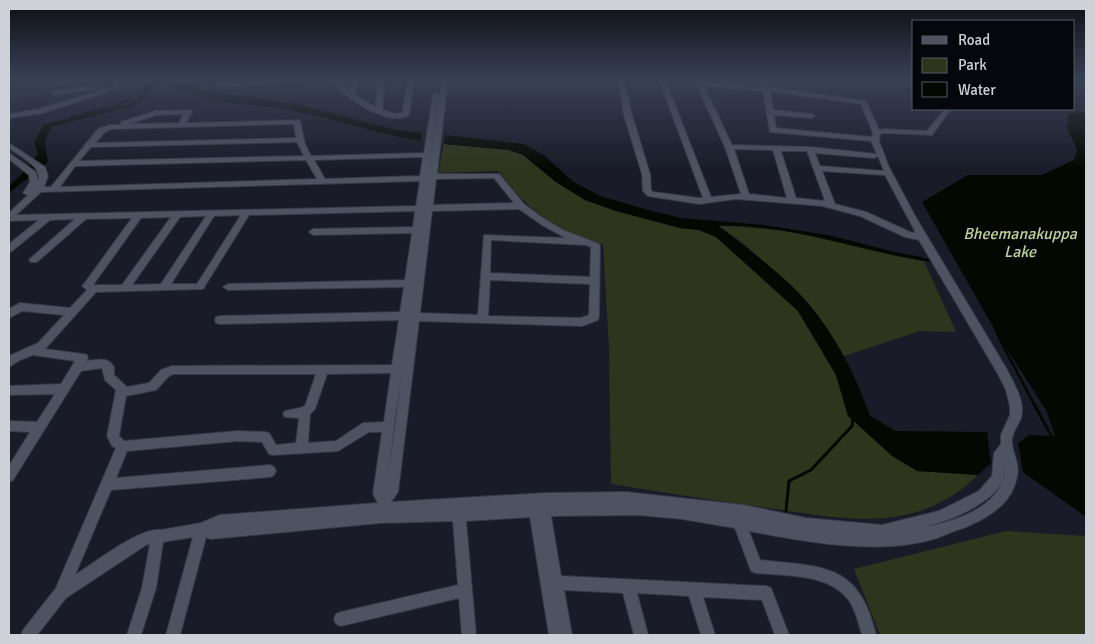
<svg xmlns="http://www.w3.org/2000/svg" width="1095" height="644" viewBox="0 0 1095 644" font-family="Signika,sans-serif">
  <rect width="100%" height="100%" fill="#191c28"/>
  <path fill="#212535" d="M9,79H54L49,93L9,100Z"/>
  <path fill="#2e351c" d="M444,144L509,150L523,155L556,182L585,200L616,211L680,228L699,230L716,237L798,311L836,375L848,416L917,471L978,475C913,539 836,517 755,506C707,499 659,492 611,484L609,348L603,244C552,230 531,212 498,171L438,173Z
    M718,225C752,228 787,230 822,237C856,244 889,255 924,261L956,332L920,331L844,356L808,303L743,243Z
    M1006,531L1086,536V635H880L854,569Z"/>
  <path fill="#040800" d="M160,79C178,75 188,86 205,91L296,104L393,129L422,133L421,141C376,134 333,118 288,110C245,103 200,104 163,81L149,89L144,99L131,107L51,127L45,142L48,162L9,193V186L24,172L38,154L34,143L43,126L49,123L129,104L137,99L142,88Z
    M1086,112V517L1023,472L1018,443L1029,435L1055,436L1046,410L997,334L922,202L968,175H1042L1074,160L1077,150L1067,128L1069,113Z
    M445,135L524,144L544,155L572,181L600,196L652,211L681,218L764,225L828,235L895,252L922,257L924,261C855,250 788,223 718,226C747,248 784,275 808,303C836,336 856,376 870,416L896,431L987,432L991,463L978,475L917,471L892,456L848,416L836,375L798,311L716,237L699,230L680,228L616,211L585,200L556,182L523,155L509,150L444,144Z"/>
  <g fill="none" stroke-linecap="round" stroke-linejoin="round">
    <path stroke="#040800" stroke-width="2" d="M71,117L115,106L130,99L154,79"/>
    <path stroke="#040800" stroke-width="2.5" d="M922,259L932,261
      M997,334L1035,406"/>
    <path stroke="#040800" stroke-width="3" d="M1034,404L1053,439
      M786,511L789,481L811,470L852,426L853,417"/>
    <g stroke="#363944" stroke-width="2">
      <path id="minor" d="M75,79H90L87,81L56,85L53,83L56,81Z
        M114,79H120L117,89L43,113L9,118V114L39,109L112,87Z
        M217,79H223L222,83L281,79H306L303,81L217,87L214,85Z
        M327,79H334L349,90L352,79H358L355,94L375,107L379,79H385L382,110L396,114L402,113L403,110L408,79H414L409,115C388,129 342,94 327,79Z
        M442,79H448L437,174H499L524,204L540,216L563,230L599,244L600,246L599,317L598,320L582,326L419,321L398,492L391,502L546,493L626,492L744,505L806,518L882,525L939,511L979,491L992,476L994,453L1001,444V435L1010,415V407L1006,390L998,374L919,240L905,237L860,216L822,206L736,199L699,204L648,196L643,191L642,174L624,115L618,79H624L632,115L650,174L651,190L653,192L699,198H703L659,79H665L711,197L741,194L725,147L694,79H700L702,82L762,87L761,79H767L769,87L866,101L879,130L884,129L927,131L945,109H951L932,135L884,133L880,134L879,141L889,167L915,216L1006,368C1013,382 1026,402 1021,418C1018,426 1011,433 1012,443C1013,454 1020,464 1017,476C1013,503 989,517 966,527C956,530 947,534 937,538C881,556 806,542 749,531L760,560C824,567 859,563 876,635H862C859,624 856,612 850,602C831,573 786,576 756,573L751,571L735,528L682,519L639,515L551,516L561,576L766,586L771,588L789,635H775L762,600L703,597L715,635H701L689,596L637,593L648,635H634L623,593L564,590L572,635H549L530,517L466,521L476,635H462L459,598L341,626L336,624L334,619L336,614L341,612L458,585L453,521L380,523L211,539L206,537L180,635H166L193,537L163,542L156,588L141,635H127L142,588L150,544L146,545L66,598L37,635H21L23,630L56,588L116,448L112,446L107,436L116,390L105,380L102,368L81,371L13,480L9,482V466L30,432L9,431V421L37,422L55,394L9,395V386L61,384L75,361L33,355L20,360L9,367V356L38,343L64,315L22,311L9,318V309L20,303L70,308L87,290L82,286L84,284L132,218L86,219L37,262H31L29,260L31,258L75,219L50,220L12,251L9,252V244L39,220L9,221V213L28,195L23,193L30,182L29,175L9,159V153L36,172L38,181C44,167 19,156 9,148V143L45,167L48,176L44,187H51L98,129L110,125H121V122L155,111L191,110L192,112L186,123L300,120L305,144L311,156L424,153L433,95L436,93L439,95L428,176ZM704,86L763,91L770,132L871,141L877,154L810,147L732,145ZM770,91L861,104L873,133L872,137L776,128L774,115L811,118L815,116L811,114L773,110ZM183,114L179,123L130,124L156,115ZM294,124L296,138L95,143L104,133L111,129ZM297,142L304,156L79,161L91,147ZM734,149L773,150L787,198L749,194ZM781,151H807L825,201L796,198ZM815,153L874,158L878,156L884,171L820,166ZM423,157L420,176L325,179L314,160ZM306,160L317,179L60,187L75,166ZM822,171L885,175L916,233L910,232L866,212L835,204ZM494,178L514,203L433,205L436,179ZM420,181L416,206L16,215L41,192ZM519,209L542,225L566,238L484,235L478,315L420,313L432,211ZM415,211L413,227L313,229L309,232L313,235L412,233L405,280L228,284L223,287L228,290L404,287L400,312L220,316L216,317L215,320L216,323L220,324L399,320L392,365L172,366L161,370L149,383L127,387L114,375V367C107,356 98,360 86,361L88,358L87,355L83,354L45,349L96,292L203,289L249,215ZM241,215L197,284H171L214,216ZM206,216L161,284L132,285L180,217ZM171,217L122,285H93L141,218ZM491,240L586,245L591,247L590,277L490,273ZM490,280L590,284L589,315L581,318L488,316ZM391,373L384,422L363,423L336,441L308,443L310,414L315,409L327,374ZM402,373L395,427L394,426ZM173,374H316L305,406L300,408L285,411L283,414L285,417L299,418L296,443L276,445L269,433L265,432L238,431L124,441L119,436L126,396L156,390L169,376ZM395,427L386,489V490L394,428ZM369,432H382L373,494L378,503L220,515L201,523L161,530C141,526 93,564 75,575L111,490L270,477L274,475L276,471L274,467L270,465L116,478L127,451L238,441L262,442L269,454L273,455L338,451ZM1005,461C1010,504 957,522 923,527C948,522 991,504 1003,481C1006,475 1005,467 1005,461Z
        M100,85L103,87L102,88L53,95L50,93L53,91Z"/>
    </g>
    <use href="#minor" fill="#4f5361" fill-rule="evenodd"/>
  </g>
  <linearGradient id="sky" x2="0" y2="1"><stop stop-color="#0e0f16"/><stop offset="0.47" stop-color="#384053"/><stop offset="1" stop-color="#384053" stop-opacity="0"/></linearGradient>
  <rect width="1095" height="169" fill="url(#sky)"/>
  <g text-anchor="middle" stroke-width="5" stroke-linejoin="round" paint-order="stroke">
    <g font-size="16" font-style="italic" fill="#bfd295" stroke="#06070c">
      <text x="1020" y="239">Bheemanakuppa<tspan x="1020" dy="18">Lake</tspan></text>
    </g>
  </g>
  <rect width="1095" height="644" fill="none" stroke="#cfd1d9" stroke-width="20"/>
  <rect x="912" y="20" width="162" height="90" fill="#06070c" stroke="#56585e"/>
  <rect x="922" y="36" width="25" height="8" fill="#4f5361" stroke="#56585e"/>
  <text x="958" y="45" font-size="15" fill="#cfd1d9">Road</text>
  <rect x="922" y="58" width="25" height="15" fill="#2e351c" stroke="#56585e"/>
  <text x="958" y="70" font-size="15" fill="#cfd1d9">Park</text>
  <rect x="922" y="82" width="25" height="15" fill="#040800" stroke="#56585e"/>
  <text x="958" y="95" font-size="15" fill="#cfd1d9">Water</text>
</svg>
